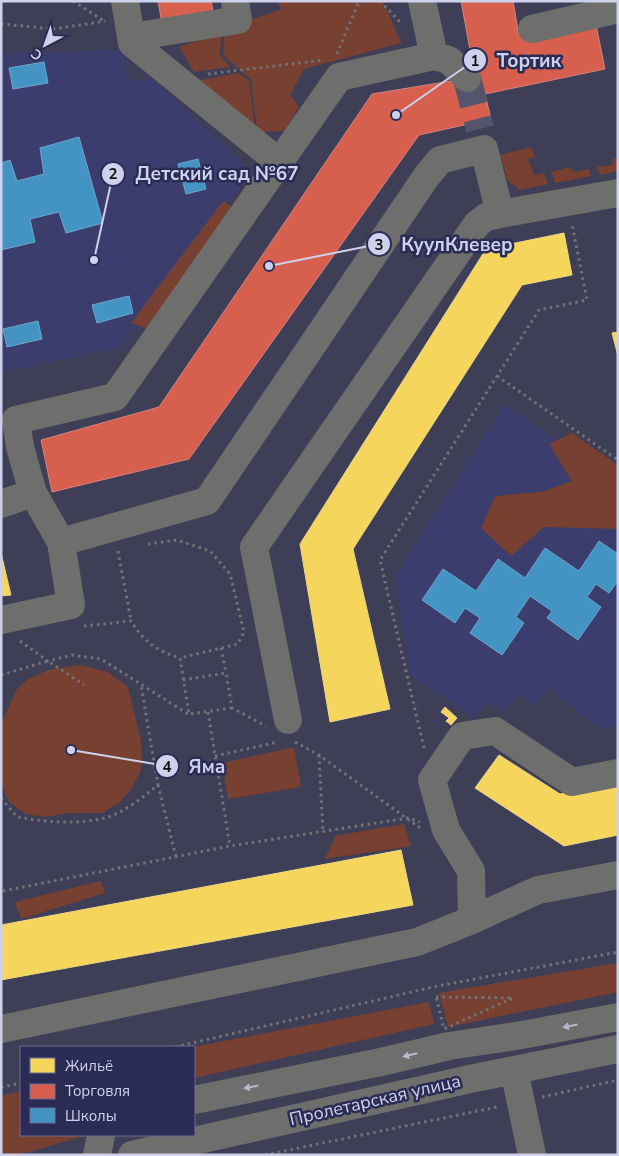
<svg xmlns="http://www.w3.org/2000/svg" width="619" height="1156" viewBox="0 0 619 1156" font-family="'Nunito Sans',sans-serif">
  <rect width="100%" height="100%" fill="#3e3f56"/>
  <path fill="#3b3d6c" d="M123,50L128,80L153,79L252,172L120,348L1,373V53Z
    M505,404L618,484V726L601,729L548,688L534,706L519,695L504,712L490,702L474,718L410,674L395,576Z"/>
  <path fill="#774030" d="M276,1H383L401,43L304,69L290,95L299,107L284,131L257,132L251,80L223,55L225,29L282,9Z
    M222,32L220,55L230,67L194,72L179,47Z
    M239,73L249,81L255,128L195,81Z
    M531,147L535,157L528,159L534,175L544,173L548,184L520,190L508,181L500,155Z
    M618,158V171L600,175L597,167L612,165L613,159Z
    M569,167L574,172L589,169L591,176L555,183L551,172Z
    M223,201L237,210L152,330L131,323Z
    M572,433L618,465L617,529L544,527L511,556L481,528L495,496L541,492L572,481L549,444Z
    M80,665L108,672L128,687L141,740L142,761L140,772L130,791L120,802L102,813H69L46,817L25,814L8,801L1,782V724L17,689L28,679L48,670Z
    M294,747L301,787L228,799L222,763Z
    M404,824L411,846L325,859L335,836Z
    M101,881L105,893L21,919L15,902Z
    M618,963V992L448,1027L439,993Z
    M429,1002L434,1024L194,1078L193,1047Z
    M21,1091V1135L84,1136L18,1155H1V1096Z"/>
  <path fill="#f6d55c" stroke="#ead487" d="M564,233L572,275L522,285L353,549L390,709L330,722L300,544L486,249Z
    M618,332V356L612,333Z
    M1,553L11,595L1,596Z
    M445,707L457,718L451,725L446,721L449,718L441,712Z
    M499,755L560,794L618,783V835L564,846L475,788Z
    M401,850L413,905L1,980V925Z"/>
  <path fill="#d6604d" stroke="#d4827c" d="M158,1H211L215,20L163,29Z
    M461,1H513L519,36L595,20L605,69L485,94L491,119L419,135L189,459L52,492L41,440L159,407L372,94L475,77Z"/>
  <path fill="#4393c3" stroke="#6da6cf" d="M44,62L48,83L13,89L9,68Z
    M79,137L103,223L66,233L59,212L30,219L35,242L1,250V163L10,160L17,181L44,174L40,148Z
    M198,159L206,189L186,194L178,164Z
    M129,296L133,313L97,323L92,305Z
    M38,321L42,339L7,347L3,329Z
    M599,541L618,554V581L609,593L596,584L587,597L601,607L578,640L547,618L552,611L530,596L516,617L524,623L502,655L470,633L480,618L465,608L455,623L422,600L443,569L476,591L498,559L525,578L545,548L579,571Z"/>
  <g fill="none" stroke-linecap="round" stroke-linejoin="round">
    <path stroke="#54556c" stroke-width="28" stroke-dasharray="28 14" stroke-linecap="butt" d="M467,78L480,129"/>
    <path stroke="#727278" stroke-width="3" stroke-dasharray="2.5 4" stroke-linecap="butt" d="M73,1L104,21
      M380,1L401,23
      M1,24L54,29L105,21
      M337,54L359,1
      M208,74L323,60
      M497,376L618,460
      M148,544L177,540L210,551L230,574L244,632L238,644L180,658
      M118,551L131,621
      M84,626L131,621C143,641 157,651 180,658L189,714L232,708
      M20,641L48,661L72,655L101,659L188,714
      M221,648L226,673
      M1,675L48,661L84,685
      M183,680L226,673L232,708L266,726
      M208,712L230,846
      M295,742L319,755L420,828
      M424,748L380,560L539,310L587,300L572,224
      M319,755L323,832
      M215,756L278,742
      M158,785L176,857
      M1,798L17,817C46,822 76,825 105,818C124,813 143,797 158,785L141,685
      M3,891L230,846L408,818L420,822
      M436,997L513,998L444,1029Z
      M175,1047L433,987L618,952
      M1,1087L21,1083
      M542,1097L618,1080
      M265,1155L497,1107"/>
    <path stroke="#6e6e6d" stroke-width="28" d="M125,1L132,43L279,162
      M422,1L434,56
      M532,29L618,9
      M132,37L238,20L235,1
      M1,504L33,493
      M61,542L207,501L426,177L440,160L484,149L500,214
      M1,620L71,605L61,542L33,493L20,447L16,420L115,397L339,77L434,56L449,60L467,78
      M288,720L254,547L477,224L486,217L500,214L618,193
      M472,920L471,871L446,830L432,780L462,736L495,731L572,782L618,773
      M1,1029L417,942L472,920L538,890L618,875
      M514,1070L532,1155
      M194,1100L381,1062L449,1046L522,1035L618,1017
      M97,1155L101,1135
      M132,1155L470,1079L618,1049"/>
  </g>
  <defs><path id="oneway-solid" d="M-6-.8H1V-3.2L6.5 0L1 3.2V.8H-6Z" transform="scale(1.25)"/></defs>
  <g fill="#b6b8cc">
    <use href="#oneway-solid" transform="translate(570 1026) rotate(169)"/>
    <use href="#oneway-solid" transform="translate(410 1055) rotate(167)"/>
    <use href="#oneway-solid" transform="translate(251 1087) rotate(169)"/>
  </g>
  <g text-anchor="middle" stroke-width="5" stroke-linejoin="round" paint-order="stroke">
    <g font-size="18" fill="#ced1eb" stroke="#2b2c55">
      <text transform="translate(375 1100) rotate(-13)" y="6">Пролетарская улица</text>
    </g>
  </g>
  <path fill="none" stroke="#ced1eb" stroke-width="2" d="M396 115L475 60M94 260L113 174M269 266L379 244M71 750L167 766"/>
  <g fill="#ced1eb" stroke="#2b2c55" stroke-width="2">
    <circle cx="396" cy="115" r="5"/>
    <circle cx="94" cy="260" r="5"/>
    <circle cx="269" cy="266" r="5"/>
    <circle cx="71" cy="750" r="5"/>
    <circle cx="475" cy="60" r="12"/>
    <circle cx="113" cy="174" r="12"/>
    <circle cx="379" cy="244" r="12"/>
    <circle cx="167" cy="766" r="12"/>
  </g>
  <g font-size="15" text-anchor="middle" font-weight="bold" fill="#111">
    <text x="475" y="66">1</text>
    <text x="113" y="179">2</text>
    <text x="379" y="250">3</text>
    <text x="167" y="772">4</text>
  </g>
  <g font-size="19" text-anchor="middle" font-weight="bold" fill="#ced1eb" stroke="#2b2c55" stroke-width="5" stroke-linejoin="round" paint-order="stroke">
    <text x="529" y="67">Тортик</text>
    <text x="217" y="180">Детский сад №67</text>
    <text x="457" y="251">КуулКлевер</text>
    <text x="207" y="773">Яма</text>
  </g>
  <rect width="619" height="1156" fill="none" stroke="#ced1eb" stroke-width="5"/>
  <rect x="20" y="1046" width="175" height="90" fill="#2b2c55" stroke="#6c6e91"/>
  <rect x="30" y="1058" width="25" height="15" fill="#f6d55c" stroke="#6c6e91"/>
  <text x="65" y="1071" font-size="15" fill="#ced1eb">Жильё</text>
  <rect x="30" y="1084" width="25" height="15" fill="#d6604d" stroke="#6c6e91"/>
  <text x="65" y="1096" font-size="15" fill="#ced1eb">Торговля</text>
  <rect x="30" y="1108" width="25" height="15" fill="#4393c3" stroke="#6c6e91"/>
  <text x="65" y="1121" font-size="15" fill="#ced1eb">Школы</text>
  <g transform="translate(45 45) rotate(221)" stroke="#2b2c55" stroke-width="4" paint-order="stroke">
  <path d="M0-4L9 19L0 12L-9 19Z" fill="#ced1eb"/>
  <text y="-8" font-size="14" font-weight="bold" text-anchor="middle" fill="#ced1eb">С</text>
  </g>
</svg>
